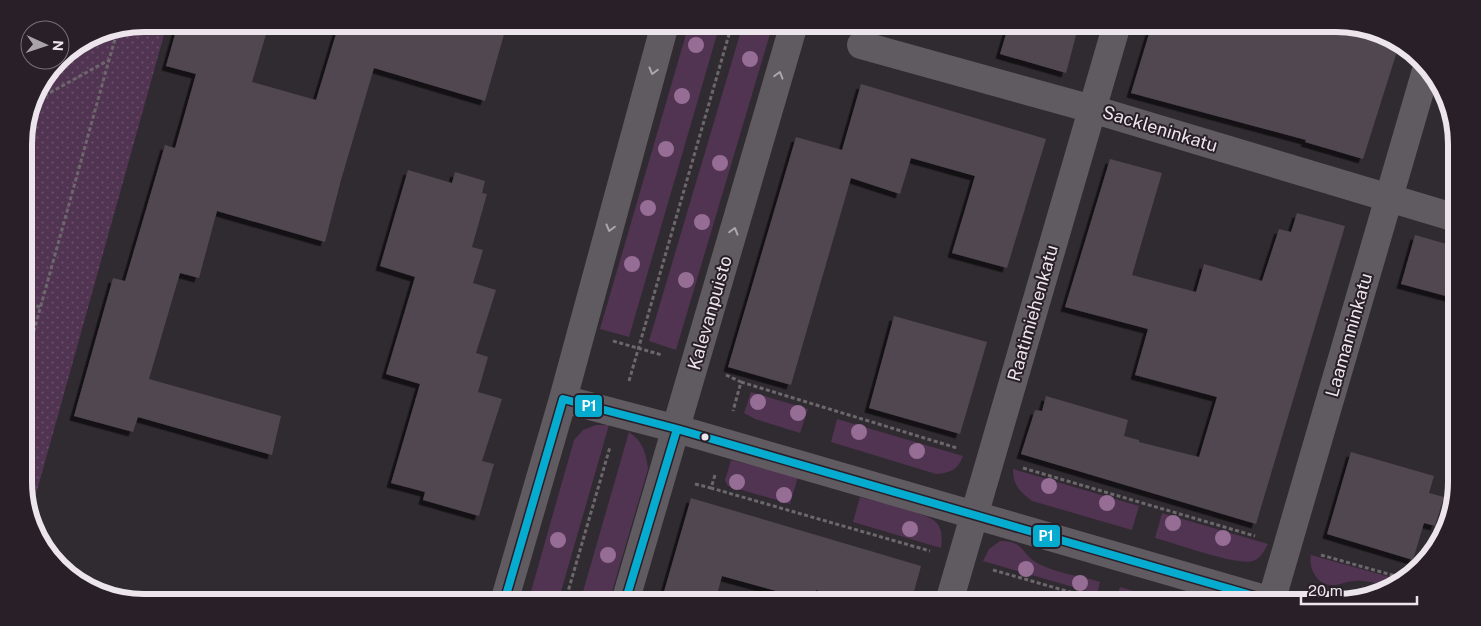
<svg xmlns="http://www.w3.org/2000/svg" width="1481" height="626" viewBox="0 0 1481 626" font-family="'Public Sans',sans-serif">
  <defs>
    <pattern id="park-dots" width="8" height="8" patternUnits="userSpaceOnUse" patternTransform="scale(1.25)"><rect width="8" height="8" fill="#513352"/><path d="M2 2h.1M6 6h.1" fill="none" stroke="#6a506b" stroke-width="1.8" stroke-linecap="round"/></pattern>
    <filter id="shadow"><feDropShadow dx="-4.5" dy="4.5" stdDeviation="0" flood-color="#0009"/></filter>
  </defs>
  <rect width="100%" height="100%" fill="#302b30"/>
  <path fill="#513352" d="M689,24H720L629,337L600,329Z
    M743,24H763L772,27L676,350L649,341Z
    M751,392L808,409L800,433L755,419L744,413Z
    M837,419L963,456C958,470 950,473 936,474L831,442Z
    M596,425H609L558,602H528L574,440L583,430Z
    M629,432C643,442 646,452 648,469L609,602H580Z
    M731,460L798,477L790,504L728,486L725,480Z
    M1013,469L1139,506L1132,530L1032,501C1020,492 1013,485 1013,469Z
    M860,497C877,502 925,512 936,522C943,530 942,539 941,548L853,522Z
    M1162,513L1268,544C1265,550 1260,559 1253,561C1237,566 1174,543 1155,538Z
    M1000,541C1026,541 1020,554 1039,564C1056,573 1081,576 1100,582L1097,594L983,561L989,549Z
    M1311,554V555L1404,581C1379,591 1377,579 1355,581C1348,581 1342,584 1336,585C1318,587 1308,570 1311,554Z
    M1120,587L1171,602L1116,600Z"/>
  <path fill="url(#park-dots)" d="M145,24H167L31,512L25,497L24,136L36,91L65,54L99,33Z"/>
  <path fill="#514651" filter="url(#shadow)" d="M178,24H269L252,82L316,100L339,24H507L485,101L374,68L341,180L325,242L217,211L199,278L180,273L149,379L281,416L272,455L138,417L133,432L74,416L113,278L125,281L165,145L175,148L196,74L166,66Z
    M1009,24H1079L1066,73L1000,54Z
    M1152,24H1336L1382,33L1399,45L1363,159L1305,142L1306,140L1131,93Z
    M861,84L1046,139L1007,268L952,253L975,176L911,158L900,194L851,178L791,385L728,367L796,137L842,150Z
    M1110,159L1162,173L1132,275L1196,292L1204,264L1262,281L1279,229L1291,232L1297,213L1345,226L1256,524L1021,454L1035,410L1042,411L1046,396L1128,420L1124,436L1139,440V442L1199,457L1217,397L1135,375L1148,329L1065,307Z
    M408,170L452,183L455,172L485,181L482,193L487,194L472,247L483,250L473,283L496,290L476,353L488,357L478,392L502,399L482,461L494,464L479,516L423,500L425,492L391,483L420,384L386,374L415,277L380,266Z
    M1415,235L1457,247V299L1401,284Z
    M894,316L987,342L960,434L869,408Z
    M1351,452L1434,476L1429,493L1444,497L1435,526L1424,523L1413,560L1327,534Z
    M691,498L921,566L911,602H856L816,590L812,601L722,576L715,602H661Z"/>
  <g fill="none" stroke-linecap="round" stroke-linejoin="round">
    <path stroke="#6b676b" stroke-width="3" stroke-dasharray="4 2.5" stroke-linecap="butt" d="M33,102L109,60L118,29
      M24,302L40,307
      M613,341L662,355
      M25,363L109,60
      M726,375L741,382L733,411
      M629,381L732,24
      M741,382L957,448
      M1023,468L1255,536
      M715,475L711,488L930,551
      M695,484L711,488
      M1321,555L1406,579
      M993,570L1105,602
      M565,602L610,447"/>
    <path stroke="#605b60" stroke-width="28" d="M861,45L1092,109L1456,218
      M563,399L677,429L1275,602
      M504,602L563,399L665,24
      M625,602L794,24
      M949,602L1117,24
      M1271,602L1427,67"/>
    <g stroke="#291f29" stroke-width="11">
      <path id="bus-1" d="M504,602L563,399L677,429L1275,602
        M625,602L677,429"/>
    </g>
    <use href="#bus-1" stroke="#06acd0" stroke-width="8"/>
  </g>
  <g fill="#956d95">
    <circle cx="696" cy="45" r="8"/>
    <circle cx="750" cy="59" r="8"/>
    <circle cx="682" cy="96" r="8"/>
    <circle cx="666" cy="149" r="8"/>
    <circle cx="720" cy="163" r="8"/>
    <circle cx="648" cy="208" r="8"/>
    <circle cx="702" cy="222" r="8"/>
    <circle cx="632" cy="264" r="8"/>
    <circle cx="686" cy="280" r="8"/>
    <circle cx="758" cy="402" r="8"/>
    <circle cx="798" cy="413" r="8"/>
    <circle cx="859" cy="432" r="8"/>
    <circle cx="917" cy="451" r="8"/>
    <circle cx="737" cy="482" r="8"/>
    <circle cx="1049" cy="486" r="8"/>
    <circle cx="784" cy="495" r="8"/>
    <circle cx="1107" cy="503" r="8"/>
    <circle cx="1173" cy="523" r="8"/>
    <circle cx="910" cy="529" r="8"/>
    <circle cx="1223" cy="538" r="8"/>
    <circle cx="558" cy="540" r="8"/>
    <circle cx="608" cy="555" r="8"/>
    <circle cx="1026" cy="569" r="8"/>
    <circle cx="1080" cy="583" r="8"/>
  </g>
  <defs><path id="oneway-chevron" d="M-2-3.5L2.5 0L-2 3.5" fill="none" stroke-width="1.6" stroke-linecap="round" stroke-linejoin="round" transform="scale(1.25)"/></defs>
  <g stroke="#ada7ad">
    <use href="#oneway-chevron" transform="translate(653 71) rotate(105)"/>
    <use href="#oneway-chevron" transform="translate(779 75) rotate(-74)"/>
    <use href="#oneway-chevron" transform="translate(610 228) rotate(105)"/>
    <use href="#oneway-chevron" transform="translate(734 231) rotate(-74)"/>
  </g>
  <circle fill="#ece5ec" stroke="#291f29" stroke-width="2" cx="705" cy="437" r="4.5"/>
  <g text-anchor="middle" stroke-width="4" stroke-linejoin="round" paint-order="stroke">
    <g font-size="18" fill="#ece5ec" stroke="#291f29">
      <text transform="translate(1160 129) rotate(17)" y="6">Sackleninkatu</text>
      <text transform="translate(710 313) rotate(-74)" y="6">Kalevanpuisto</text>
      <text transform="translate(1033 313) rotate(-74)" y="6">Raatimiehenkatu</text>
      <text transform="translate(1349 335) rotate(-74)" y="6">Laamanninkatu</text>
    </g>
  </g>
  <path d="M0 0H1481V626H0ZM144 32H1336A112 112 0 0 1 1448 144V482A112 112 0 0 1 1336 594H144A112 112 0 0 1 32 482V144A112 112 0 0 1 144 32Z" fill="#291f29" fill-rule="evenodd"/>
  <path fill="none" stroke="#ece5ec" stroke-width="6" d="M144 32H1336A112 112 0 0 1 1448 144V482A112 112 0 0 1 1336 594H144A112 112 0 0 1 32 482V144A112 112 0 0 1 144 32Z"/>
  <g stroke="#291f29" stroke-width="2">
    <rect x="574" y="394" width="29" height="24" rx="5" fill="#06acd0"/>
    <rect x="1032" y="524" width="29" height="24" rx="5" fill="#06acd0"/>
  </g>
  <g font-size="14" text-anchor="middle" font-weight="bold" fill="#fff">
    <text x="589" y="411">P1</text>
    <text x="1046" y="541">P1</text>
  </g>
  <g transform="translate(45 45) rotate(93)"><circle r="24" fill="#291f29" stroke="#776e77"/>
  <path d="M0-4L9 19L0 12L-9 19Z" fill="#aaa4aa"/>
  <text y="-8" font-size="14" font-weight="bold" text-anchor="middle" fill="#ece5ec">N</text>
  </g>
  <path d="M1301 596v8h116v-8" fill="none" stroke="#ece5ec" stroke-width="2.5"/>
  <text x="1308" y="596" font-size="15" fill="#ece5ec" stroke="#291f29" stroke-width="4" paint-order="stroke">20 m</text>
</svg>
